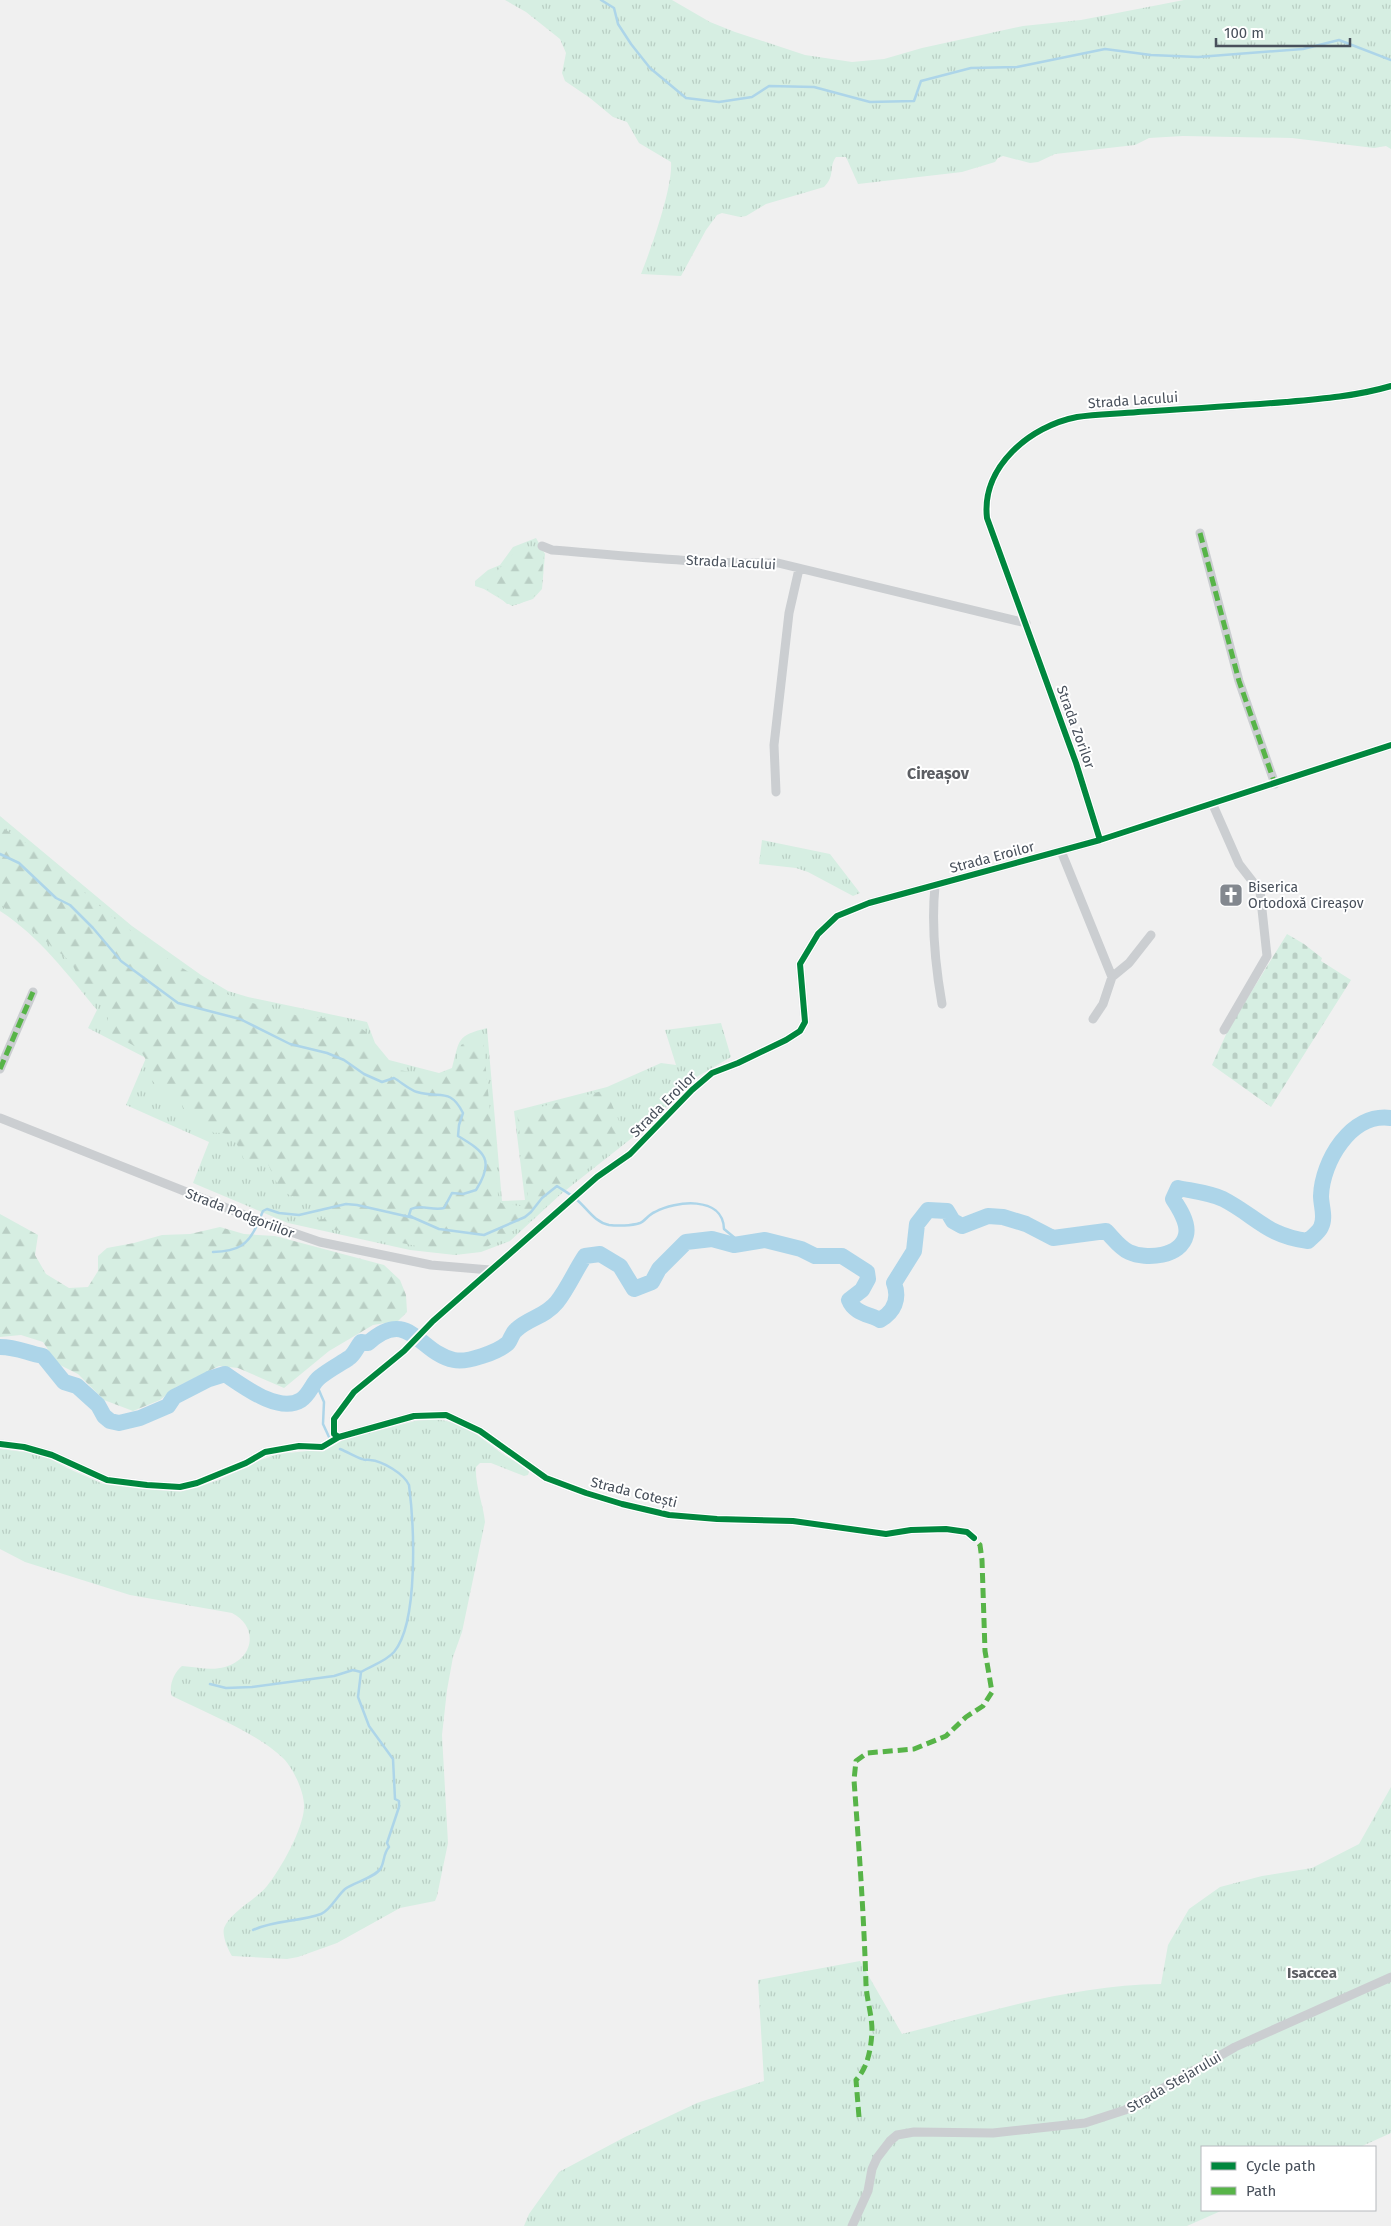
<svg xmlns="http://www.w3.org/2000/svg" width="1391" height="2226" viewBox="0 0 1391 2226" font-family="'Fira Sans',sans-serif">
  <defs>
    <pattern id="grass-tufts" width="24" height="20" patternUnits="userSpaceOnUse" patternTransform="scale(1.25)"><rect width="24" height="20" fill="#d6eee2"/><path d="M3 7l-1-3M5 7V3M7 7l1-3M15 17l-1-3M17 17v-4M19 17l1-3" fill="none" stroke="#b9cec4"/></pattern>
    <pattern id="forest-firs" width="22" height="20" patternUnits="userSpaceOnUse" patternTransform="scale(1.25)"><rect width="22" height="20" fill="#d6eee2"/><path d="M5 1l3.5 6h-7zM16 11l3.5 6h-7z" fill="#b9cec4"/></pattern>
    <pattern id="cemetery-stones" width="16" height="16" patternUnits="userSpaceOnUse" patternTransform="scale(1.25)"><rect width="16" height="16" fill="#d6eee2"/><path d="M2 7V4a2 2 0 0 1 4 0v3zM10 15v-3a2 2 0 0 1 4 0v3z" fill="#b9cec4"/></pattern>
  </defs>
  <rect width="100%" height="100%" fill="#f0f0f0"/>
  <path fill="url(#grass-tufts)" d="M505,0H672L710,22L735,32L805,55L852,62L884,59L922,48L1023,26L1081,20L1184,0H1391V149L1386,146L1374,148L1292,138L1183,136L1149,138L1135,145L1055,154L1038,162L1030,163L1003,156L998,158L995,162L962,172L858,184L846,157H836C828,168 836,175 824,187L766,204L746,216L740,217L722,213L717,215L706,230L681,276L641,274C651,249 673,187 671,162L639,143L627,122L613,117L590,98L565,81L562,73L566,53L560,39L526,12Z
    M536,538L545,554L542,589L533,599L512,606L484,589L475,586V581L488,570L500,565L513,547Z
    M0,816L132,926L201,975L228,991L248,997L367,1022L375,1043L389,1060L439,1073L452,1068C460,1039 456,1036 487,1028L502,1201L525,1200L514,1111L607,1087L661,1063L676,1065L665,1030L721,1023L731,1057L693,1079L678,1096L637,1134L561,1194L510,1241L481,1252L455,1255L410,1250L288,1223L193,1183L209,1142L126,1105L146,1058L88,1028L97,1010C68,975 39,936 0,911Z
    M762,840L830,854L860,893L853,896L808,872L796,868L759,864Z
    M423,1419C466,1419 475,1435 507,1457C514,1461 524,1465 529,1472L528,1475L524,1476L491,1463H480L476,1467C475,1486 483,1503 485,1522L462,1632L453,1657L447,1690L442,1735L448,1843L437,1896L435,1901L400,1908L337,1943L298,1957L287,1959L232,1956C228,1950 222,1936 224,1928C230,1912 257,1899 267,1886C281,1869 303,1829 304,1808C305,1793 294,1770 284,1759C258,1733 206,1713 172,1696C168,1687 174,1672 182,1666C196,1667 211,1671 225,1667C254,1659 259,1627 232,1613L130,1595L25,1562L0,1549V1449L41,1454L67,1468L103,1484L152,1489L201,1486L219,1480L255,1462L278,1454L327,1449L339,1441Z
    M1391,1787V2133L1360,2147H1202V2210H1223L1187,2226H524L529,2214L559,2172L625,2137L697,2103L764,2081L758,1980L860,1961L902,2034C987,2012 1073,1985 1161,1984L1168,1945L1189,1909L1220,1887L1262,1876L1312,1868L1359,1844Z"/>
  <path fill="url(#forest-firs)" d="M530,548L542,550L544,555L541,588L534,596L523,602L519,604H507L496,594L483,587L481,584L483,577L497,571L514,553Z
    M0,826L35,849L110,915L165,957L220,992L249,1002L303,1017L326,1018L358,1026L366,1032L373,1047L391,1066L398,1070L439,1076L449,1075L455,1070L461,1045L478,1037L483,1039L498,1195L501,1203L519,1206L525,1204L528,1198L517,1113L602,1091L607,1093L625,1135L531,1220L487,1247L432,1249L315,1226L306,1221L323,1219L330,1216L325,1208H319C312,1196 297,1200 286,1193C277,1188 272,1172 267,1162L258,1160L252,1163H246C237,1148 237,1131 214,1133C202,1123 186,1118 181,1102L167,1097L149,1077C149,1049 132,1045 111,1033L108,1023V1013L82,984L71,962L0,904Z
    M0,1214L38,1235L35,1255L46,1274L69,1288L88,1287L98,1271V1256L107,1248L134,1243L162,1235L190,1234L220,1227L244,1234L275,1236L384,1265L400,1280L406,1295L407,1312L398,1321L373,1325L329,1351L284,1388L238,1368L219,1366L176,1387L160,1400L133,1411L104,1400L78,1374L58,1364L43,1342L21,1335L0,1337Z"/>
  <path fill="url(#cemetery-stones)" d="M1287,934L1304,944L1322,958L1321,961L1351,980L1271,1107L1212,1065L1229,1028Z"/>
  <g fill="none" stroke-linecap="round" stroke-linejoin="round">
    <path stroke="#add5e9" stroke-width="2.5" d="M601,0L614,8L618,24L631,44L650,68L686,98L719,102L752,97L769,86L814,87L870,102L914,101L921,81L971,68L1017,67L1105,49L1151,55L1198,57L1303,49L1339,40L1391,60
      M0,854L19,863L56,898L70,905L93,928L121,961L178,1003L240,1019L290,1044L327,1053L344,1060L364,1074L382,1082L394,1078C401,1082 410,1090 417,1092C440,1099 450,1087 463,1113L459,1125L458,1136C485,1152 495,1160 476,1190L463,1194L452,1193L444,1208C433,1211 421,1204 411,1209L409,1215L414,1218
      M260,1218L263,1211L267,1209L279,1213L299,1215L346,1204L357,1205L414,1218L439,1229L484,1235L525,1217L531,1212L542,1198L557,1186C563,1190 570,1194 576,1199C587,1208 594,1222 609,1225C617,1226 631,1226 640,1223C645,1221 649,1214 655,1212C675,1201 723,1195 724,1229L741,1243
      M213,1252C238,1251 248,1246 258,1223
      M315,1381L324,1402L323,1424L329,1437
      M210,1684L226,1688L252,1687L334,1676L353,1670L361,1672
      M253,1930C274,1920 299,1922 321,1914C330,1911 337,1896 345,1889C354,1882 375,1878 381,1868C385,1860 383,1854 389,1847L387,1843L399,1807V1801L395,1799L393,1759L369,1726L358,1697L361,1672C372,1665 385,1662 394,1652C419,1622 414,1524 409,1485C404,1474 383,1461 370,1460C366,1459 366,1461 362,1459C355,1457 348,1452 340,1449"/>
    <path stroke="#add5e9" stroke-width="16" d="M0,1347C17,1347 27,1353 43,1356L64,1382L77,1386L98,1405L104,1416L110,1421L119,1423L140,1418L168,1406L174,1397L209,1379L225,1374C243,1386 279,1414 301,1400C310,1394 312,1383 320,1377C330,1369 340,1364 349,1358C354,1355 357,1347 361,1342L368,1343C409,1306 419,1353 454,1360C467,1363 498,1352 508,1343C511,1339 512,1333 516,1330C528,1318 545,1317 557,1302C568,1288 575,1271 585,1256L600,1254L620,1266L634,1289L652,1282L659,1269L686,1242L712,1239L734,1245L765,1240L801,1249L815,1256H842L867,1272L868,1279L862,1290L849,1300C854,1313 868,1314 880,1320C894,1312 900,1299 894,1283L914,1251L917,1224L928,1210L947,1211L953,1221L962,1226L988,1216L1003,1217L1026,1224L1053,1238L1106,1231C1113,1238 1120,1248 1129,1252C1146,1260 1181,1257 1186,1235C1189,1223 1179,1208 1173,1199L1178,1188C1192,1191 1210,1193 1223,1199C1256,1216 1267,1236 1308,1241C1312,1237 1319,1232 1321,1227C1326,1217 1321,1206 1321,1196C1322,1162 1351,1112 1391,1118"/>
    <path stroke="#cbced1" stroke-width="9" d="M1200,533L1239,681L1275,784
      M542,546L552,550C627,556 703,564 778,563L1026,623
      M776,792L774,745L789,613L799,569
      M1213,805L1239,864L1260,891L1267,956L1224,1030
      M1100,840L1076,763L987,518C981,467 1030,426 1077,417C1097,414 1118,414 1138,412C1187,409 1237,406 1286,402C1321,399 1357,396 1391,386
      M1061,851L1112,977
      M935,886C931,926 935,964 942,1004
      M1093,1019L1103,1004L1112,977L1129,963L1151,935
      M0,1069L33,992
      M0,1118L262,1222L320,1242L431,1265L490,1270
      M339,1437L334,1434V1419L354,1392L404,1351L433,1321L597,1177L630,1154L692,1090L712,1073L738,1063L786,1040L800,1031L805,1022L800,964L818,934L837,916L869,903L1100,840L1391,745
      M0,1444L24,1447L52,1455L107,1480L147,1485L180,1487L197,1483L246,1463L265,1452L299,1446L322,1447L339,1437L414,1416L446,1415L480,1431L546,1478L586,1493L622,1504L669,1515L717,1519L793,1521L886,1534L911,1530L946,1529L967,1532L974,1538
      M852,2226L868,2191L872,2169L877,2158L890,2141L897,2135L914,2132L993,2133L1085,2123L1125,2110L1235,2047L1391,1977"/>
    <path stroke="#57b448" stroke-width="5" stroke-dasharray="10 5" stroke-linecap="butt" d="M1200,533L1239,681L1275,784
      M0,1069L33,992
      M859,2117L856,2080C868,2067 871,2049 872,2031C872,2015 867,2001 866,1985C864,1917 859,1848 854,1780L856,1761L867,1753L914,1749L946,1736L966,1717L983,1706L992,1692L985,1651L982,1560L980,1545L974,1538"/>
    <g stroke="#fff" stroke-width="9">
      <path id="cycleway" d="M1100,840L1076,763L987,518C981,467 1030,426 1077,417C1097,414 1118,414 1138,412C1187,409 1237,406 1286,402C1321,399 1357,396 1391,386
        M339,1437L334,1434V1419L354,1392L404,1351L433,1321L597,1177L630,1154L692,1090L712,1073L738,1063L786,1040L800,1031L805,1022L800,964L818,934L837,916L869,903L1100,840L1391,745
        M0,1444L24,1447L52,1455L107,1480L147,1485L180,1487L197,1483L246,1463L265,1452L299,1446L322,1447L339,1437L414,1416L446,1415L480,1431L546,1478L586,1493L622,1504L669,1515L717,1519L793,1521L886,1534L911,1530L946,1529L967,1532L974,1538"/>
    </g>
    <use href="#cycleway" stroke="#00873e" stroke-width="6"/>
  </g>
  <defs>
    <g id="church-square" transform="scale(1.25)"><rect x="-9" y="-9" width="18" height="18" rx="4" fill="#83888f" stroke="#fff"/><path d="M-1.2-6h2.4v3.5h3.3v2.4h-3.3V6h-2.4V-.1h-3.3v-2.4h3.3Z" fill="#fff"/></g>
  </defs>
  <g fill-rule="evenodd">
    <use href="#church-square" x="1231" y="895"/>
  </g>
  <g text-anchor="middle" stroke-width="4" stroke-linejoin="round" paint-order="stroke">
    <g font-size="14" fill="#48505b" stroke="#fff">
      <text transform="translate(1133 400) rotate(-4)" y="5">Strada Lacului</text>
      <text transform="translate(731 562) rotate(3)" y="5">Strada Lacului</text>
      <text transform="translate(1076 727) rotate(70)" y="5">Strada Zorilor</text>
      <text transform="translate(992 857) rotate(-15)" y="5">Strada Eroilor</text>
      <text transform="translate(663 1104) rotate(-45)" y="5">Strada Eroilor</text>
      <text transform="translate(240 1213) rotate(21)" y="5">Strada Podgoriilor</text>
      <text transform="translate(634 1492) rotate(14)" y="5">Strada Cotești</text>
      <text transform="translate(1174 2082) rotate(-30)" y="5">Strada Stejarului</text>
    </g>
    <g font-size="14" fill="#48505b" stroke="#fff" text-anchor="start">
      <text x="1248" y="892">Biserica<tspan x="1248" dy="16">Ortodoxă Cireașov</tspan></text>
    </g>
    <g font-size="15" font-weight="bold" fill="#5c5e63" stroke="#fff">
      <text x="1312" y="1978">Isaccea</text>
    </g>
    <g font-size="16" font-weight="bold" fill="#5c5e63" stroke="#fff">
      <text x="938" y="779">Cireașov</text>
    </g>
  </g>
  <rect x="1201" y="2146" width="175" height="65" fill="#ffffff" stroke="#b6b9bd"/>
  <rect x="1211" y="2162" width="25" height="8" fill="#00873e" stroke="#b6b9bd"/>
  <text x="1246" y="2171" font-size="15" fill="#48505b">Cycle path</text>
  <rect x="1211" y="2187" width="25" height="8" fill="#57b448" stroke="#b6b9bd"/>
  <text x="1246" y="2196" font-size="15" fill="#48505b">Path</text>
  <path d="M1216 38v8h134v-8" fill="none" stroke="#48505b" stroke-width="2.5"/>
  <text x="1224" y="38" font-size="15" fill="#48505b" stroke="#ffffff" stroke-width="4" paint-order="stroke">100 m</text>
</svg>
